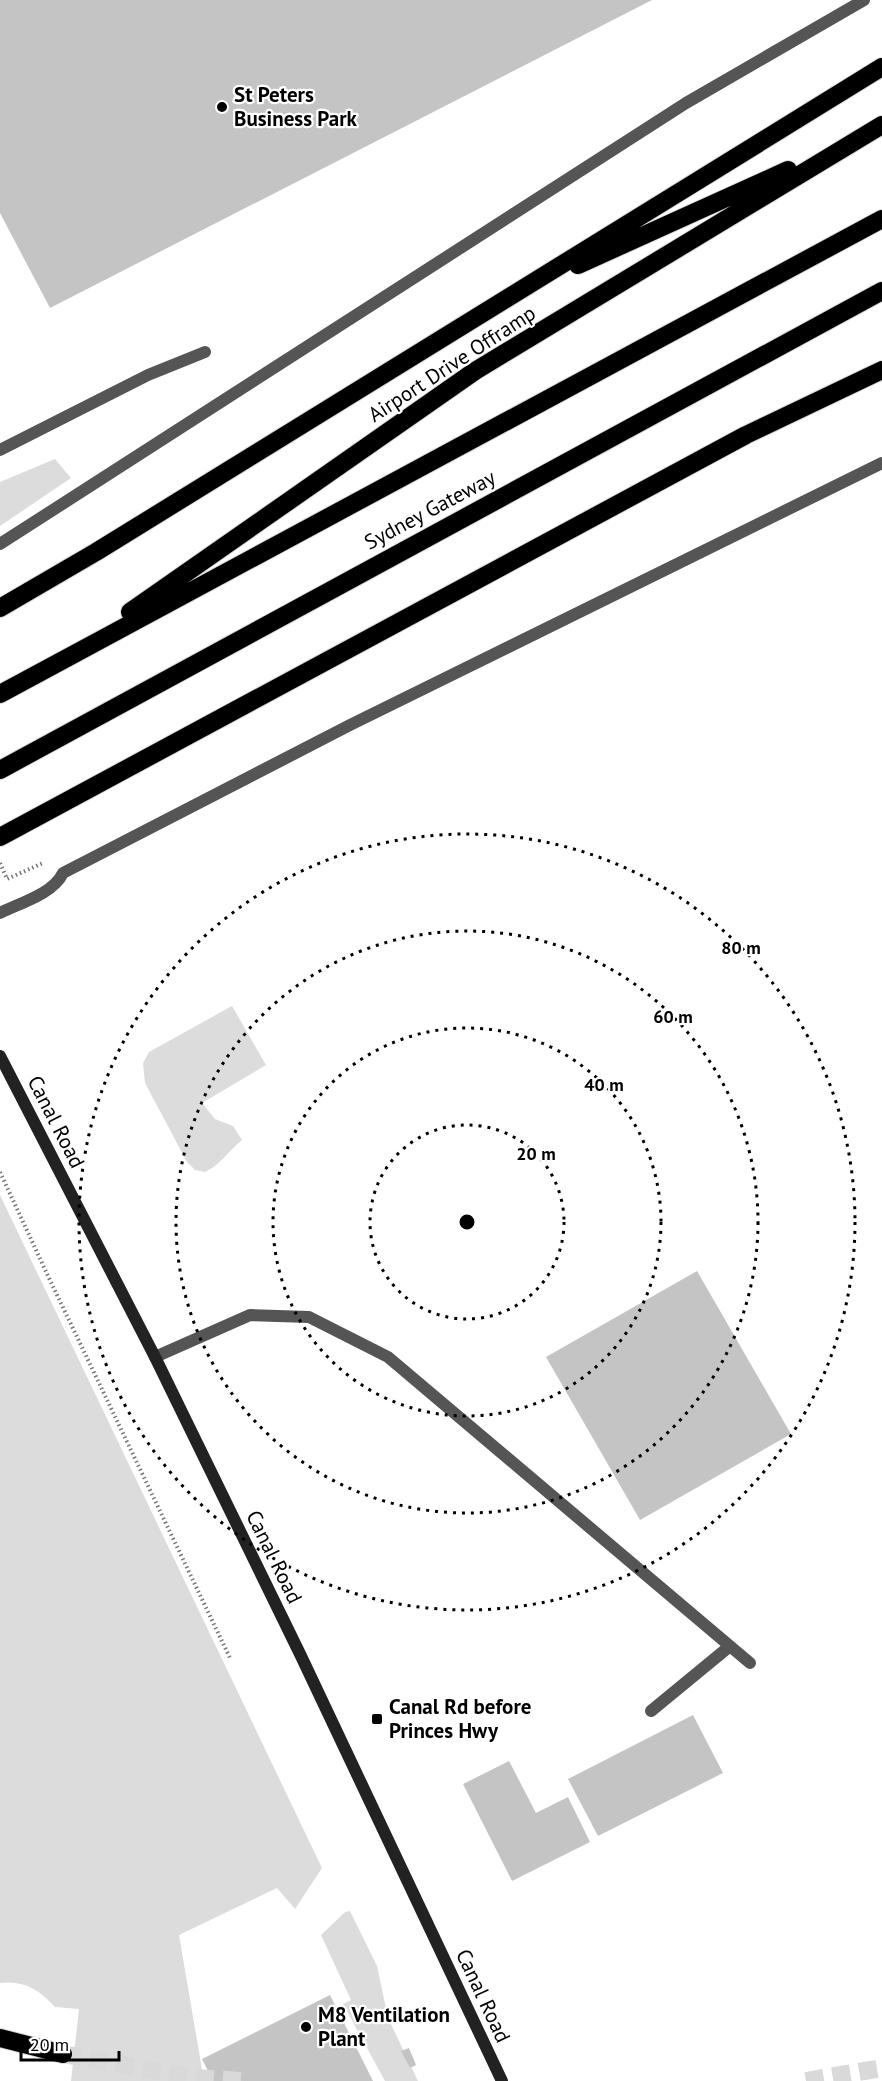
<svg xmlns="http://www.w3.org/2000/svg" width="882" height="2081" viewBox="0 0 882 2081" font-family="'PT Sans',sans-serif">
  <rect width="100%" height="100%" fill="#fff"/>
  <path fill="#dcdcdc" d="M55,459L71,478L0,526V482Z
    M232,1006L266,1065L202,1103L215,1119L233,1126L242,1140C227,1152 223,1163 205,1172L195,1170L187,1162L145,1083L143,1063L149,1052Z
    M0,1195L322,1868L295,1909L277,1888L179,1935L204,2081H71L79,2009L55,2007C40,1990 24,1980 0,1983Z
    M350,1911L377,1966L388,2018L418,2081H385L343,2004L351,2000L321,1935L345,1912Z"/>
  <path fill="#c4c4c4" d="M0,0H652L50,308L0,213Z
    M697,1271L791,1434L640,1520L546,1357Z
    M693,1715L723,1773L598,1836L568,1779Z
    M509,1761L536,1813L568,1797L590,1842L512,1881L463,1784Z
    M330,1995L373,2081H203L211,2077L202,2059Z
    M409,2048L416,2065L410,2068L401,2051Z"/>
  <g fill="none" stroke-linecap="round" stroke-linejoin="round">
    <path stroke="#d9d9d9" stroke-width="18" stroke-dasharray="18 9" stroke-linecap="butt" d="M63,2054L195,2078L243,2081
      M806,2081L882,2068"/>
    <g stroke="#dbdbdb" stroke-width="20">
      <path id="motorway" d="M578,265L788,170
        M0,608L96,552L882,67
        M130,612L475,371L882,125
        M0,694L882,219
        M0,770L882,291
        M0,837L746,435L882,370
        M0,2038L63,2054"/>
    </g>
    <path stroke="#777" stroke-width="4" stroke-dasharray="1.5 3" stroke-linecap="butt" d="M0,863L7,879L43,863
      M0,1172L48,1276L230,1658"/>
    <path stroke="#555" stroke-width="12" d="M0,450L148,375L205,352
      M0,544L686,103L864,0
      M0,913C20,903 53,894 63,873L350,725L882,463
      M155,1357L250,1315L309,1317L388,1357L750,1663
      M651,1711L730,1646"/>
    <path stroke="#222" stroke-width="12" d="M0,1056L155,1357L301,1656L502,2081"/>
    <use href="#motorway" stroke="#000" stroke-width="18"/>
  </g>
  <g fill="none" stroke="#000" stroke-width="3" stroke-dasharray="3 6">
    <circle cx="467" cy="1222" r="97"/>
    <circle cx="467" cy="1222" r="194"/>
    <circle cx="467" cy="1222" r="291"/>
    <circle cx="467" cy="1222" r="388"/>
  </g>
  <g fill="#000" stroke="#fff" stroke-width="2">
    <circle cx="222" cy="107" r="6"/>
    <rect x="371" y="1713" width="12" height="12" rx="3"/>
    <circle cx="306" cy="2027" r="6"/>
  </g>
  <g text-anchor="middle" stroke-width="4.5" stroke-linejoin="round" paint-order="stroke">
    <g font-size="21" font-weight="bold" fill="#000" stroke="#fff" text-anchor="start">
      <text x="234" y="102">St Peters<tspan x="234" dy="24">Business Park</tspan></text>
      <text x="389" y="1714">Canal Rd before<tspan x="389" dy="24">Princes Hwy</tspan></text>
      <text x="318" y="2022">M8 Ventilation<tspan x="318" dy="24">Plant</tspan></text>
    </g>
    <g font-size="21" fill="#000" stroke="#fff">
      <text transform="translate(452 364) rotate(-33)" y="7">Airport Drive Offramp</text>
      <text transform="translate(430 510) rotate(-28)" y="7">Sydney Gateway</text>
      <text transform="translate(56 1122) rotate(63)" y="7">Canal Road</text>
      <text transform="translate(274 1557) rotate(64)" y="7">Canal Road</text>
      <text transform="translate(483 1996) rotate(65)" y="7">Canal Road</text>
    </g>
  </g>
  <circle cx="467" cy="1222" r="9" fill="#000" stroke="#fff" stroke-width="3"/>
  <g font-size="18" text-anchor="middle" font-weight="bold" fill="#000" stroke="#fff" stroke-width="4.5" stroke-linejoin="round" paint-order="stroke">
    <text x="741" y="954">80 m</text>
    <text x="673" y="1023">60 m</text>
    <text x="604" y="1091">40 m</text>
    <text x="536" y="1160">20 m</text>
  </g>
  <path d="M21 2051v9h98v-9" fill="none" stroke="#000000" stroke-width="3"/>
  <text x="30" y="2051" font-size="18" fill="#000000" stroke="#ffffff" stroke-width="4.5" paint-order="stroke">20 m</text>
</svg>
